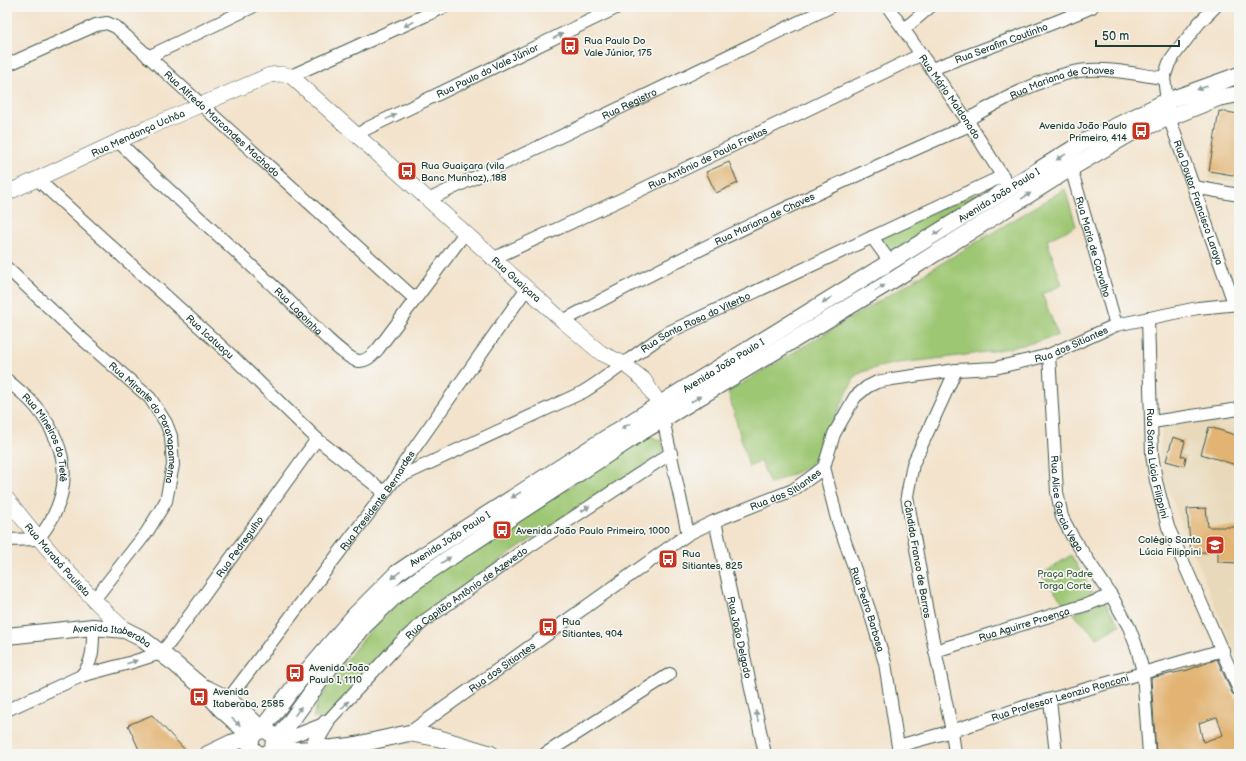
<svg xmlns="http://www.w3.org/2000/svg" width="1246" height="761" viewBox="0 0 1246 761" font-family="'Balsamiq Sans',sans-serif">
  <rect width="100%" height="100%" fill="#f6f6f2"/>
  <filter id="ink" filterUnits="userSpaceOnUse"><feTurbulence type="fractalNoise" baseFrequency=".025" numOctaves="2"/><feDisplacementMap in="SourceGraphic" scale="8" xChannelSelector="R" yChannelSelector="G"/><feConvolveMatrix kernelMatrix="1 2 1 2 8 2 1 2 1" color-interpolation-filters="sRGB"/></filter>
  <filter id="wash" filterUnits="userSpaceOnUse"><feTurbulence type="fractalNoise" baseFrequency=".012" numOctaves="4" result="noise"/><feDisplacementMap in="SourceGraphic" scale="16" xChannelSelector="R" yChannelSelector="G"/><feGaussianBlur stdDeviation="0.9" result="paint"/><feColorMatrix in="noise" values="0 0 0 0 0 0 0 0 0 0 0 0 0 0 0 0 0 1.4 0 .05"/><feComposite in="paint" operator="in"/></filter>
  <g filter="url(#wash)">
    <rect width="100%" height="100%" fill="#f3e3cc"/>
    <path fill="#e8d9ba" d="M1239,100V183L1209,178L1221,104Z
      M1239,419V664L1164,480L1160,450L1162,427Z"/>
    <path fill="#9ec773" stroke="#5e8254" d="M1010,188L899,256L871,241L972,195Z
      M1065,189L1076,226L1047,240L1062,285L1042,294L1058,335C1021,348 982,353 943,358C914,362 883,362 856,375L814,459L806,468L770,484L761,461L749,467L728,392Z
      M648,435L663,442L664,450L656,457L581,505L441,601L427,613L325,720L313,717L317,705L329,685L354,650L376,624L419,585Z
      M1071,555L1094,595L1066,606L1041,575Z
      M1104,601L1120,625L1097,638L1074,614Z"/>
    <g id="blocks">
      <path fill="#e2b372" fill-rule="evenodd" d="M1219,111L1239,114V176L1209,171Z
        M729,162L738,183L716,193L706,172Z
        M1209,427L1239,436V466L1201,454Z
        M1173,437L1185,441L1181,456L1186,457L1184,466L1166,461Z
        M1206,508L1208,527H1239V563L1218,562V551L1191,553L1187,509Z
        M1217,659L1232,693L1239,702V754H1219V752L1198,754H1156L1151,678L1188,670ZM1217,717L1223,735L1203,742L1199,723Z
        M152,715L189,754H141L128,725Z"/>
    </g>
  </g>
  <g filter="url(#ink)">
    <use href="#blocks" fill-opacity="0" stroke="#3f564b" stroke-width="1"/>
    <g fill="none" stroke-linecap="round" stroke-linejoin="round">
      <g stroke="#3f564b" stroke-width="14">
        <g id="minor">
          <path id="s1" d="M888,7L967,120L1006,182"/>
          <path id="s2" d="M1215,7L1199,23L1176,53L1169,63L1164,78L1169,117L1234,303"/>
          <path d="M904,29L930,7"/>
          <path d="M148,57L252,7"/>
          <path id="s3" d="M7,65L96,25L107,23L116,27L415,299"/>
          <path id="s4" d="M932,69C985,48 1039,30 1092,7"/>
          <path d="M291,76L444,7"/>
          <path id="s5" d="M967,120C999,101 1051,72 1088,70C1113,68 1139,75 1164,78"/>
          <path id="s6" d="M357,136L366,129L618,7"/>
          <path id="s7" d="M118,141C172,195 230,245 285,297C302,313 336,351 355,360C364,364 372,356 378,349L465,233"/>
          <path id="s8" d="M1071,168L1116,325"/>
          <path id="s9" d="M37,179L233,357L317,439L384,492"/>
          <path d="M1194,187L1239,195"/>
          <path id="s10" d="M428,200L830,7"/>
          <path d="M872,237L890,262"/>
          <path id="s11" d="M492,259L620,200L922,54"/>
          <path id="s12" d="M7,268L79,336L150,398L166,423L171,436L173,465L166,501L147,532L93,601"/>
          <path id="s13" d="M1148,318L1152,454L1156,481L1168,527L1239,690"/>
          <path id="s14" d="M563,321C694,249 832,185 970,125"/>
          <path id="s15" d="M1049,355L1057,492L1062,517L1072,536L1111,595L1129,627L1137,648L1143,672L1149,754"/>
          <path id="s16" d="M7,380C17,389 28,397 36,407C71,450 74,495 38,539L7,540"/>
          <path d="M663,419L688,534"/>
          <path d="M1152,422L1239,409"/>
          <path id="s17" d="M824,467L837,519L870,612L885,663L899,753"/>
          <path id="s18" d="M395,479L583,392C613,374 638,351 667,333L1003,176"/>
          <path id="s19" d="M715,521L765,754"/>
          <path id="s20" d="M935,651L1089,604L1111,595"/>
          <path d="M81,676C94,662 93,645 93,627"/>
          <path d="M1050,700L1056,754"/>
          <path id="s21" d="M223,706L395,479L404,463L527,288"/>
          <path id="s22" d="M7,710L81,676L129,663L161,653L171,641L317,439"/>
          <path id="s23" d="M409,733L688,534L715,521L793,490L814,475L824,467L834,434L855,397L867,387L877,382L892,379L956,370L995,368L1033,359L1049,355L1116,325L1198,308L1239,304"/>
          <path id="s24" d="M275,743L326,723L399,644L424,621L527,548L671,453"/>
          <path id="s25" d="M898,746L952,731L1027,706L1223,650"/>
          <path d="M545,754L670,674"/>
          <path d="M955,754L952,731L927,612L907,496L913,464L956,370"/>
        </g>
      </g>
      <g stroke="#3f564b" stroke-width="16">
        <g id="tertiary">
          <path id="s26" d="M7,193L147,128L270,75L280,74L291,76L563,321L601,353L624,364L644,380L656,399L662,417"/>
          <path id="s27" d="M7,499C44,546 81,589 125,630"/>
        </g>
      </g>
      <g stroke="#3f564b" stroke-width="18">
        <g id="secondary">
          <path id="s28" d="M7,636L93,627L125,630L141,638L174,663L201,686L221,709L252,737"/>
          <path id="s29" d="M201,686C226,696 244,710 261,730L301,678L355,615L397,573L422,556L639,417L1084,142L1167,101L1239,75"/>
          <path d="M322,748L316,740L326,723"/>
          <path d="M208,754L231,743L252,737"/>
          <path d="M259,754C238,744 262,717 274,738L273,749L266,754"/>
          <path d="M491,754L438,738L409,733L351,746L332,748L294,750L275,743L330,667L365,625L395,596L431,570L640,433L893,280L1071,168L1131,133L1218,98L1239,94"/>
        </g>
      </g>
      <use href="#minor" stroke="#fff" stroke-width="12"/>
      <use href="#tertiary" stroke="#fff" stroke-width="15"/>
      <use href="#secondary" stroke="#fff" stroke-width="16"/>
    </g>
    <defs><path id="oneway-solid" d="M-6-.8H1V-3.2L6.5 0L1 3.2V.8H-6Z"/></defs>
    <g fill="#8f9e9a">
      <use href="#oneway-solid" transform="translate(409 24) rotate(155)"/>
      <use href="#oneway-solid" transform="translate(558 36) rotate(-26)"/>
      <use href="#oneway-solid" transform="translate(1202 88) rotate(160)"/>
      <use href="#oneway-solid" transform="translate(391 117) rotate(-26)"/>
      <use href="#oneway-solid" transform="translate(1061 157) rotate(148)"/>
      <use href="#oneway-solid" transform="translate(1026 196) rotate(-32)"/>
      <use href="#oneway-solid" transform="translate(938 232) rotate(149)"/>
      <use href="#oneway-solid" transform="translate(880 288) rotate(-31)"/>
      <use href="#oneway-solid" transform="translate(827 300) rotate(148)"/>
      <use href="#oneway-solid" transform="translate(696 399) rotate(-32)"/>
      <use href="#oneway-solid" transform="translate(626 426) rotate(148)"/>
      <use href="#oneway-solid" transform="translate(516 495) rotate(148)"/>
      <use href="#oneway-solid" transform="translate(585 509) rotate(-33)"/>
      <use href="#oneway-solid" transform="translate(446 560) rotate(-33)"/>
      <use href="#oneway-solid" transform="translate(396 575) rotate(140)"/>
      <use href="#oneway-solid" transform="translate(132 662) rotate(-18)"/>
      <use href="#oneway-solid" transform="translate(345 705) rotate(-47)"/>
      <use href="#oneway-solid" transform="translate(298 711) rotate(-54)"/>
      <use href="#oneway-solid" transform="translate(757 716) rotate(-102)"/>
      <use href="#oneway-solid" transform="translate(236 722) rotate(42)"/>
    </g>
  </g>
  <defs>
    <g id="bus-square" transform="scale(1)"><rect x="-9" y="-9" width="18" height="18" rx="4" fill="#c8321e" stroke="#f6f6f2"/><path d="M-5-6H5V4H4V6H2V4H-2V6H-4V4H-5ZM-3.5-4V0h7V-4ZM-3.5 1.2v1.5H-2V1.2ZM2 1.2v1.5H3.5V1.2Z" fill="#fff"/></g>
    <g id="school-square" transform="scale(1)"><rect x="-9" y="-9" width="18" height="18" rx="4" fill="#c8321e" stroke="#f6f6f2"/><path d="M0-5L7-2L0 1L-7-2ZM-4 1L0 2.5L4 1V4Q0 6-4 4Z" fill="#fff"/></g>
  </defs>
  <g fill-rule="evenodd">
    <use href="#bus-square" x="570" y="46"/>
    <use href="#bus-square" x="1141" y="131"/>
    <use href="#bus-square" x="407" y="171"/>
    <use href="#bus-square" x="502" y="530"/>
    <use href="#school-square" x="1215" y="545"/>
    <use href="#bus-square" x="668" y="559"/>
    <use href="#bus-square" x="548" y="627"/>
    <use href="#bus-square" x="295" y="673"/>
    <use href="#bus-square" x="199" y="697"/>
  </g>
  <g text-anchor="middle" stroke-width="3.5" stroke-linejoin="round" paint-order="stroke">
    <g font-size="10" fill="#1f3d34" stroke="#f6f6f2" text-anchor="start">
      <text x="584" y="44">Rua Paulo Do<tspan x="584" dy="12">Vale Júnior, 175</tspan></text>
      <text x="1127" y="129" text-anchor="end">Avenida João Paulo<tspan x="1127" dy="12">Primeiro, 414</tspan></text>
      <text x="421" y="169">Rua Guaiçara (vila<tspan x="421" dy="12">Banc Munhoz), 188</tspan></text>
      <text x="516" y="534">Avenida João Paulo Primeiro, 1000</text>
      <text x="1201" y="543" text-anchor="end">Colégio Santa<tspan x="1201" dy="12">Lúcia Filippini</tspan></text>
      <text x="682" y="557">Rua<tspan x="682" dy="12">Sitiantes, 825</tspan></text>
      <text x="562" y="625">Rua<tspan x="562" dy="12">Sitiantes, 904</tspan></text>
      <text x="309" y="671">Avenida João<tspan x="309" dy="12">Paulo I, 1110</tspan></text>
      <text x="213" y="695">Avenida<tspan x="213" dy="12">Itaberaba, 2585</tspan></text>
    </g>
    <g font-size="10" fill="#1f3d34" stroke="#f6f6f2">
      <text dy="4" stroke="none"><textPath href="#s4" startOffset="74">Rua Serafim Coutinho</textPath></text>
      <text dy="4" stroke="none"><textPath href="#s6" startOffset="146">Rua Paulo do Vale Júnior</textPath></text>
      <text dy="4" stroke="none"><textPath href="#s5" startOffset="104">Rua Mariana de Chaves</textPath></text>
      <text dy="4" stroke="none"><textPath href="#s1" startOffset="109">Rua Mário Maldonado</textPath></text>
      <text dy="4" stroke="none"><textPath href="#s10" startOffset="223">Rua Registro</textPath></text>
      <text dy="4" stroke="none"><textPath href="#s3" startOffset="262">Rua Alfredo Marcondes Machado</textPath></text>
      <text dy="4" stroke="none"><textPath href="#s26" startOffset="144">Rua Mendonça Uchôa</textPath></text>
      <text dy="4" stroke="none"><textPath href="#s11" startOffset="238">Rua Antônio de Paula Freitas</textPath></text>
      <text dy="4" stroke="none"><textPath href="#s29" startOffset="994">Avenida João Paulo I</textPath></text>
      <text dy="4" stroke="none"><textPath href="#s2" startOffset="218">Rua Doutor Francisco Laraya</textPath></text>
      <text dy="4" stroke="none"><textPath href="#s14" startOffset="226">Rua Mariana de Chaves</textPath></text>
      <text dy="4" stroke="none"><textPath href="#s8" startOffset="82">Rua Maria de Carvalho</textPath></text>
      <text dy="4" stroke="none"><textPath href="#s26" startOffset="613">Rua Guaiçara</textPath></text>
      <text dy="4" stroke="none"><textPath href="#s7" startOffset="248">Rua Lagoinha</textPath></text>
      <text dy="4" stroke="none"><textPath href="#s18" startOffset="340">Rua Santa Rosa do Viterbo</textPath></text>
      <text dy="4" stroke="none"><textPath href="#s9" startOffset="234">Rua Icatuaçu</textPath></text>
      <text dy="4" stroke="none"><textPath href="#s23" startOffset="798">Rua dos Sitiantes</textPath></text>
      <text dy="4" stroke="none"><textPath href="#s29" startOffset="670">Avenida João Paulo I</textPath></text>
      <text dy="4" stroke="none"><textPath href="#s12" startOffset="213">Rua Mirante do Paranapamema</textPath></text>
      <text dy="4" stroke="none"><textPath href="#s16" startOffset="72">Rua Mineiros do Tietê</textPath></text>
      <text dy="4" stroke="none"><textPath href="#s13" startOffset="146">Rua Santa Lúcia Filippini</textPath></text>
      <text dy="4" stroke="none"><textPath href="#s23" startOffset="450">Rua dos Sitiantes</textPath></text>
      <text dy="4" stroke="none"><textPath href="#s21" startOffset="257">Rua Presidente Bernardes</textPath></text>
      <text dy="4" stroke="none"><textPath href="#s15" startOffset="151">Rua Alice Garcia Vega</textPath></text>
      <text dy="4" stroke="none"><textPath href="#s29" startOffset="346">Avenida João Paulo I</textPath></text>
      <text dy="4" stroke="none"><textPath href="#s22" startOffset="297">Rua Pedregulho</textPath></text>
      <text transform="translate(918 559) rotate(80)" y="4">Cândida Franco de Barros</text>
      <text dy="4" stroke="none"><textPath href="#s27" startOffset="79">Rua Marabá Paulista</textPath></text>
      <text dy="4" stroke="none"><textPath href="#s24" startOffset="247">Rua Capitão Antônio de Azevedo</textPath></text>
      <text dy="4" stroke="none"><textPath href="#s17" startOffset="149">Rua Pedro Barbosa</textPath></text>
      <text dy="4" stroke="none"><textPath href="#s20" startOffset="93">Rua Aguirre Proença</textPath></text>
      <text dy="4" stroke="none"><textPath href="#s19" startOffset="119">Rua João Delgado</textPath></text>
      <text dy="4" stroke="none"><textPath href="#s28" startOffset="107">Avenida Itaberaba</textPath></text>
      <text dy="4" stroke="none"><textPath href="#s23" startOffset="114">Rua dos Sitiantes</textPath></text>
      <text dy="4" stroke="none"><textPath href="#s25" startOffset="169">Rua Professor Leonzio Ronconi</textPath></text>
    </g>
    <g font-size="10" fill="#3f6044" stroke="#f6f6f2">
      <text x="1065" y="577">Praça Padre<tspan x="1065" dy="12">Torga Corte</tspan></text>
    </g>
  </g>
  <rect width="1246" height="761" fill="none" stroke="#f6f6f2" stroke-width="24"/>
  <path d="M1096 40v6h83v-6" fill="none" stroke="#1f3d34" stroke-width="2"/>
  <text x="1102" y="40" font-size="12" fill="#1f3d34" stroke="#f6f6f2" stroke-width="3" paint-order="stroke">50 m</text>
</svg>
